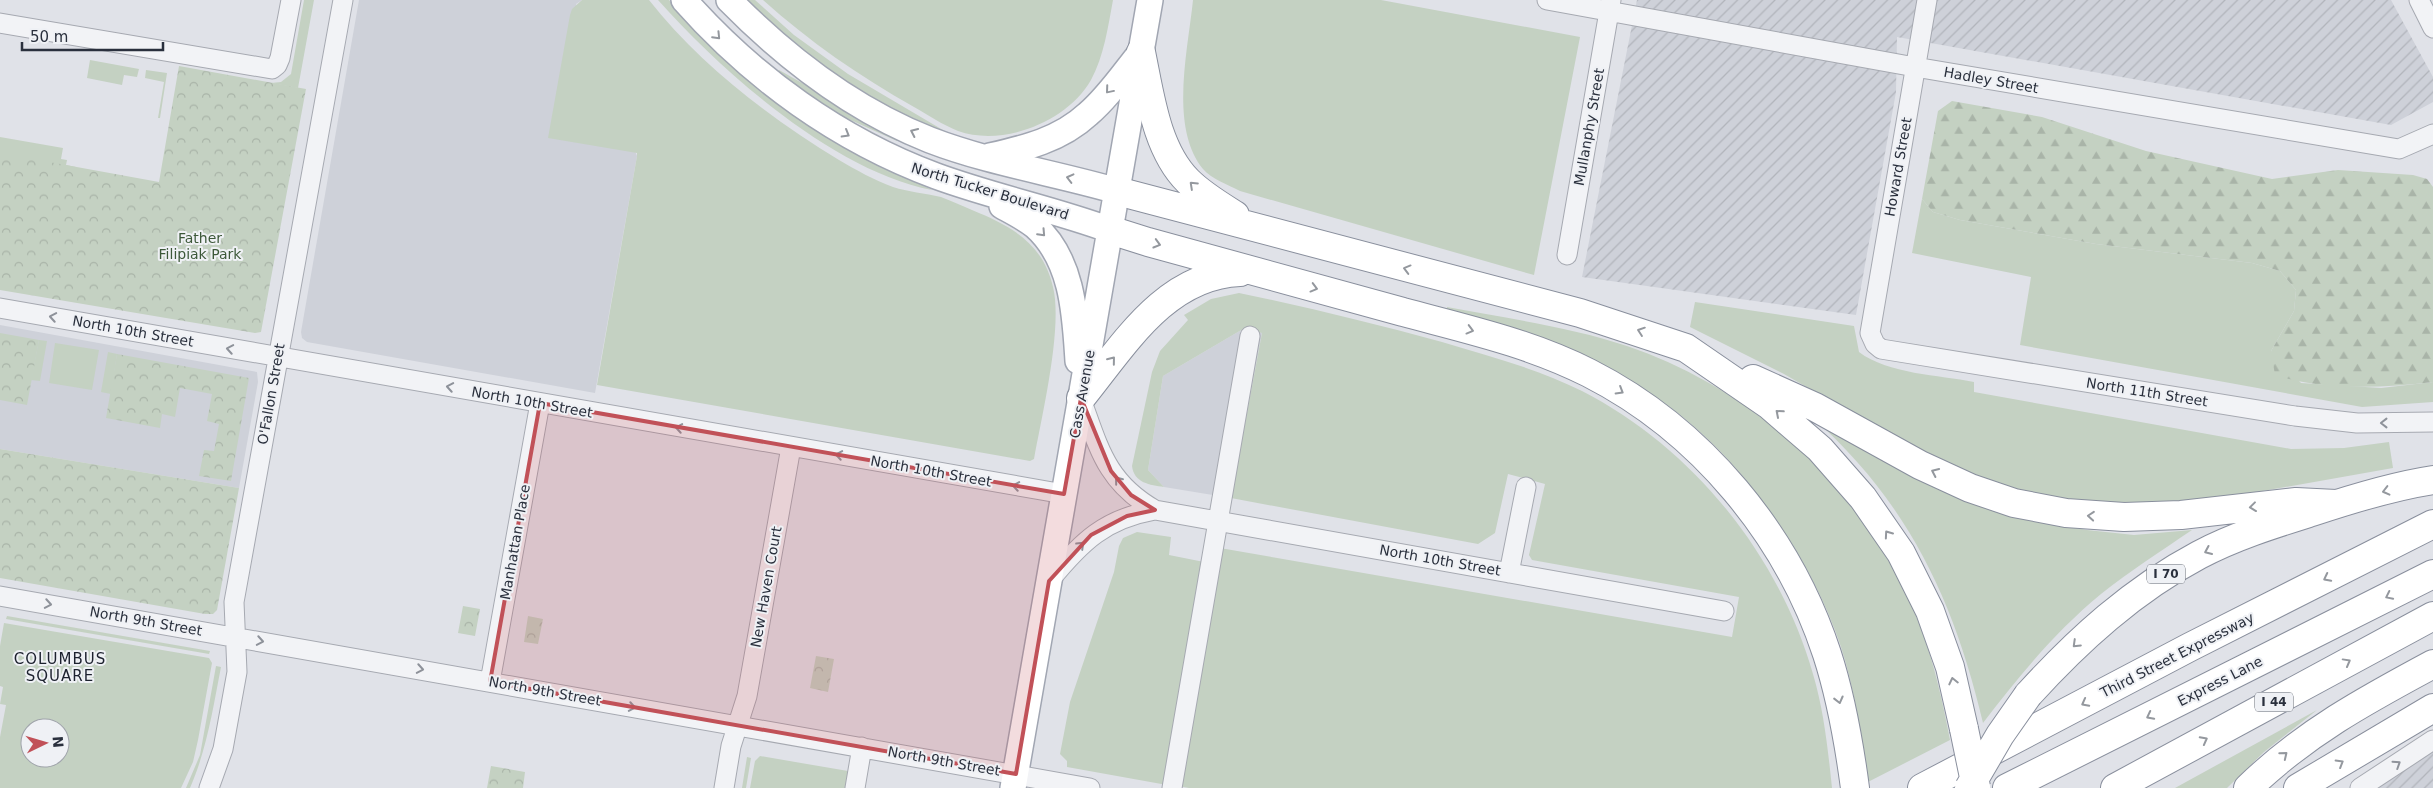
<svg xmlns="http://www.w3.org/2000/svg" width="2433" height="788" viewBox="0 0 2433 788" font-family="'DejaVu Sans',sans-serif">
  <defs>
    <pattern id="industrial-furrows" width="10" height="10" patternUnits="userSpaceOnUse" patternTransform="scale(1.25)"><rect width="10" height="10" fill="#ced1d9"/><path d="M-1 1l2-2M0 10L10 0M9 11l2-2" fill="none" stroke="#b1b4bb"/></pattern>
    <pattern id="forest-firs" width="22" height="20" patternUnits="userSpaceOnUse" patternTransform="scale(1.25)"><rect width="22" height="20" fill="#c4d1c2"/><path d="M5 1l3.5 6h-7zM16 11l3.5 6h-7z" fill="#a9b4a8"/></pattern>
    <pattern id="park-crowns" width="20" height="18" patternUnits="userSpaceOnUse" patternTransform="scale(1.25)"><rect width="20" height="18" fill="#c4d1c2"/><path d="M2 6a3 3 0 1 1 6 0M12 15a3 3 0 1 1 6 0" fill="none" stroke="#a9b4a8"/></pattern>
  </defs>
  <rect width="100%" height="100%" fill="#e0e2e8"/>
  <path fill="#ced1d9" d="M359,0H582L576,4L637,156L595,393L307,342L302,338L301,332Z
    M0,325L257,372L258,382L239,488L0,449Z
    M1243,329L1262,333L1231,498L1164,487L1148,470L1163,376Z"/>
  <path fill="url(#industrial-furrows)" d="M1637,0H2391L2433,77V102L2391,125L1897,37L1896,92L1856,315L1582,277Z
    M2433,751V788H2376Z"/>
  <path fill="#c4d1c2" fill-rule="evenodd" d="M304,0H314L298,88L271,83L281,82L291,74Z
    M582,0H649C699,64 770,118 839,160C856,170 874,180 893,187C908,192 925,193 941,197C952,201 962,206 972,210C1011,226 1043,243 1053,287C1063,327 1042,415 1034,459L1030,461L597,385L637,156V153L548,138L570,15L572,9Z
    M658,0H669L676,8L906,177L932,190C834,171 723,73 658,0Z
    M742,0H755L794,35L848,74L953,136L898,114L827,71Z
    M763,0H1113C1108,27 1104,56 1091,80C1067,122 1003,147 958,131C943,125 928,115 914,107C859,76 810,42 763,0Z
    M1193,0H1381L1580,37L1534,275L1240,191C1229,185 1211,179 1203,169C1169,127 1188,50 1193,0Z
    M90,60L139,69L137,77L124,75L122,85L87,78Z
    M146,70L167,73L160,118H158L164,82L145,78Z
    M779,70L898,137L897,141L824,108L777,73Z
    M0,137L63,148L61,159L67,160L66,165L76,167L0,175Z
    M1922,199L1933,212L1960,220L2096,244L2252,263L2280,271L2296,290L2294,311L2271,351L2301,383L2381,388L2433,382V402L2362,407L2020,345L2031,277L1912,253Z
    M1239,293C1307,307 1375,324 1442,342C1489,356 1538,369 1582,391C1693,448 1779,555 1813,674C1824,711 1828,750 1832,788H1189L1178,786L1220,548L1732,637L1739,597L1532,560L1529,555L1545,484L1508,474L1495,533L1478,544L1231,498L1262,333L1243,329L1163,376L1148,470L1164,487C1150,485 1134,483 1132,466L1152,372L1160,351L1188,320L1184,315L1211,299Z
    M1695,302L1854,326L1859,352C1888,374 1939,375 1974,382V392L2291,449L2344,448L2389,442L2393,468L2206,501L2079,505L1991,484L1911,447L1784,374L1690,327Z
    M1447,307C1505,318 1571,327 1627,346C1760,391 1874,499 1922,631C1935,667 1943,703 1950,740L1866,783C1862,737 1855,691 1841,647C1811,557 1743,460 1667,405C1652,394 1634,386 1618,376C1605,369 1592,360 1579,354C1537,334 1491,323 1447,309Z
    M39,340L47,341L40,381L31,380Z
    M55,343L99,350L92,390L49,383Z
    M108,352L117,354L111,394L101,392Z
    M1812,417L2020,517L2087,530L2134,535L2192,530C2161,551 2130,571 2101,594C2056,631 2018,677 1983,723C1954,600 1908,502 1812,417Z
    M1137,532L1171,537L1169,555L1204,562L1167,785L1067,767V761L1060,754L1070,702L1114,572L1119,546L1123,538Z
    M7,616L210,651L209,654L6,619Z
    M4,623L209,658L212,663L198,740L193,762L181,788H0V737L6,705L0,704L3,687L0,686V646ZM30,728H60V758H30Z
    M216,666L221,667C213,708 207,749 190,788H186L200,755Z
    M2317,710L2264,752L2227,788H2175Z
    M760,756L848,771L846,788H750L755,761Z
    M747,757L751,758L746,788H742Z"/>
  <path fill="url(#forest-firs)" d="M1952,101L2042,117L2146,151L2272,179L2338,170L2413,175L2427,179L2433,187V382C2381,388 2326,391 2275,375L2271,351L2294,311L2296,290L2280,271L2252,263L2096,244L1960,220L1933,212L1922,199L1938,111Z"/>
  <path fill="url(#park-crowns)" d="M179,66L306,89L261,332L255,333L0,290V153L159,182Z
    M0,333L39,340L27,405L0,400Z
    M117,354L249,378L231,481L199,476L204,450L214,451L219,424L207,421L212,394L180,388L175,417L162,414L160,428L106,418Z
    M0,449L239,488L217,610L213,614H205L0,578Z
    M463,606L480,609L475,636L458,633Z
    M528,616L543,619L538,644L524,642Z
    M816,656L834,659L828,692L810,688Z
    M491,766L525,772L523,788H487Z"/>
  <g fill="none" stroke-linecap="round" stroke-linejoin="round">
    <g stroke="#a6a9b1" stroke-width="21">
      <path id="minor" d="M1547,0L1915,67L2399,149L2433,134
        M1927,0L1870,333L1875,344L1881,349L2295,416L2357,423L2433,422
        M2419,0L2433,28
        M0,23L272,69L277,65L280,58L291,0
        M1567,255L1611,0
        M0,308L1064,494
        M1081,399C1099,448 1106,482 1155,510L1724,611
        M1509,573L1526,487
        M1050,580C1082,541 1105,519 1155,510
        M0,596L1090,788
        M490,682L540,403
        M209,788L223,749L237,672L234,602L343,0
        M724,788L731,746L747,696L791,447
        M855,788L862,747
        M1172,788L1250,336
        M2360,788L2433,740"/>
    </g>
    <g stroke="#a1a6b2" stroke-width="28">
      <path id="major" d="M684,0C753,78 839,140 936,176C993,197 1053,209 1110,230
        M729,0C786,58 854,110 930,140C990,163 1055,173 1117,191
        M990,156C1025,148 1060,140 1088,114C1108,97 1124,73 1141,52
        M1002,206C1013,212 1025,218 1035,226C1073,260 1075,314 1078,361
        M1013,788L1150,0"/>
    </g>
    <g stroke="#898f9d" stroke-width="30">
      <path id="highway" d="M1141,52C1150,95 1156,149 1188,181C1202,195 1219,205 1235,215
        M1117,191L1580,313L1686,348L1769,405L1820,449L1863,498L1901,553L1930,611L1950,667L1964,729
        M1110,230L1148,242C1233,266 1318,289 1403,312C1466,329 1530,343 1589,373C1701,430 1788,535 1827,654C1841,697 1849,743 1855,788
        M1753,379L1815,407L1920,465L1970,488L2014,503L2066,513L2124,517L2181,515L2296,502L2336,504
        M1081,398C1124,345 1165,275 1240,272
        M2028,695C2078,640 2133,590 2199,555C2235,536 2274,524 2312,512C2351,499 2393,486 2433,480
        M1922,788L2190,647L2433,524
        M2007,788L2433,574
        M2115,788L2433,616
        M2248,788C2305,733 2364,701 2433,664
        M2298,788L2433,708"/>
    </g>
    <use href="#minor" stroke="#f2f3f6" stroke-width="19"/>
    <use href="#major" stroke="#fff" stroke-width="25"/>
    <use href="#highway" stroke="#fff" stroke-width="28"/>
    <g stroke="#898f9d" stroke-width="30" stroke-linecap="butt">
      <path id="highway-bridge" d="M1964,729L1976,787
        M1969,788L2000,735L2028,695"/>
    </g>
    <use href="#highway-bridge" stroke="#fff" stroke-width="28"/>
  </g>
  <defs><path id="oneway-chevron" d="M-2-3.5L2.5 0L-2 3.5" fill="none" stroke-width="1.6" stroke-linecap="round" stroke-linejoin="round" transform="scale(1.25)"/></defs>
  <g stroke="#94989e">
    <use href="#oneway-chevron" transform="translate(717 36) rotate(46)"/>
    <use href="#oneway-chevron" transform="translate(1109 90) rotate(130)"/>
    <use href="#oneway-chevron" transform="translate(914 132) rotate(-155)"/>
    <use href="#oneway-chevron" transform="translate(846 134) rotate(30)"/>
    <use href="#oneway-chevron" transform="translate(1070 178) rotate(-166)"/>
    <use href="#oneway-chevron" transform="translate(1193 185) rotate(-137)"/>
    <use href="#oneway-chevron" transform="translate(1042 233) rotate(47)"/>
    <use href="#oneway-chevron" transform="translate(1157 244) rotate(16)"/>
    <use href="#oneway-chevron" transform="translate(1407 269) rotate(-165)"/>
    <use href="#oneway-chevron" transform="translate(1314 288) rotate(15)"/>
    <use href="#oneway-chevron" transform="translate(1470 330) rotate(15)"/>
    <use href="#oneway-chevron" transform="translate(1641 331) rotate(-161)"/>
    <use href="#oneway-chevron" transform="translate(1112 360) rotate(-51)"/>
    <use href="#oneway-chevron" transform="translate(1620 391) rotate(31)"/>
    <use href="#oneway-chevron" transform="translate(1779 413) rotate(-139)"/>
    <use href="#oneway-chevron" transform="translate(1935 472) rotate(-155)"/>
    <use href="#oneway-chevron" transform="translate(2386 491) rotate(166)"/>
    <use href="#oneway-chevron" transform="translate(2253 507) rotate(173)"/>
    <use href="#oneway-chevron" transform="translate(2091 516) rotate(-175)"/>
    <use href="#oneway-chevron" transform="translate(1888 534) rotate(-125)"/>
    <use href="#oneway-chevron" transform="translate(2208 551) rotate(156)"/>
    <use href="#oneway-chevron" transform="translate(2327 578) rotate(153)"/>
    <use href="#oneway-chevron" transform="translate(2389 596) rotate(154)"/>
    <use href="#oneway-chevron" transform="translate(2076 644) rotate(136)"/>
    <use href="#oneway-chevron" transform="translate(2347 662) rotate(-29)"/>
    <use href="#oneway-chevron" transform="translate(1953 681) rotate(-103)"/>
    <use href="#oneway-chevron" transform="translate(1839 700) rotate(76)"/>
    <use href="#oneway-chevron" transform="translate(2085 703) rotate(152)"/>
    <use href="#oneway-chevron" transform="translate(2150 716) rotate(153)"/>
    <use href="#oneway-chevron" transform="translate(2204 740) rotate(-28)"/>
    <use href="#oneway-chevron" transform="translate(2284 755) rotate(-39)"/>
    <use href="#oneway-chevron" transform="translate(2340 763) rotate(-31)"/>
  </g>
  <g stroke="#8e929a">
    <use href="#oneway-chevron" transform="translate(53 317) rotate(-170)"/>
    <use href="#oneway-chevron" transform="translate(230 349) rotate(-170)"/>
    <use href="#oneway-chevron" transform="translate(450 387) rotate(-170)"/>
    <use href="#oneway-chevron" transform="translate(2384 423) rotate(-180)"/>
    <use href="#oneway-chevron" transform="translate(679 428) rotate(-170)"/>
    <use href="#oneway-chevron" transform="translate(839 455) rotate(-170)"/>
    <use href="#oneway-chevron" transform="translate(1118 480) rotate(-129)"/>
    <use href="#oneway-chevron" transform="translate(1016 486) rotate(-170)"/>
    <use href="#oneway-chevron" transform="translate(1081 545) rotate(-44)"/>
    <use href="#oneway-chevron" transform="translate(48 604) rotate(10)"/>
    <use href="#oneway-chevron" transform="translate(260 641) rotate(10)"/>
    <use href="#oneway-chevron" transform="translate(420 669) rotate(10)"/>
    <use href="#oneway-chevron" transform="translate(632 707) rotate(10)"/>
    <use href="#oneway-chevron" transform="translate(2397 764) rotate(-33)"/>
  </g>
  <path fill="#c15158" fill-opacity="0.2" stroke="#c15158" stroke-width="4" stroke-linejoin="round" d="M1081,398L1111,471L1131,495L1155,510L1127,516L1091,535L1049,581L1016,774L490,682L540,403L1064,494Z"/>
  <g text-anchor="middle" stroke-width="4" stroke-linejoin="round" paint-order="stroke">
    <g fill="#eff1f5" stroke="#656a74" stroke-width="1">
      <rect x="2147" y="564.5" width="38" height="19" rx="4"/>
      <rect x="2255" y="692.5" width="38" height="19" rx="4"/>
    </g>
    <g font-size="12" font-weight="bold" fill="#2a303d">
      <text x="2166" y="578">I 70</text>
      <text x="2274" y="706">I 44</text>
    </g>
    <g font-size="14" fill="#2a303d" stroke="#eff1f5">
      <text transform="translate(1991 80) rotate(10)" y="5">Hadley Street</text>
      <text transform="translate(1589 127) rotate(-80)" y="5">Mullanphy Street</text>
      <text transform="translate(1898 167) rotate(-80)" y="5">Howard Street</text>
      <text transform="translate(990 191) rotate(17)" y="5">North Tucker Boulevard</text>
      <text transform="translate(133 331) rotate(10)" y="5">North 10th Street</text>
      <text transform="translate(2147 392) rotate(9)" y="5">North 11th Street</text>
      <text transform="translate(271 394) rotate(-80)" y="5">O'Fallon Street</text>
      <text transform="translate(1082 394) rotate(-80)" y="5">Cass Avenue</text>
      <text transform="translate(532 402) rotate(10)" y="5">North 10th Street</text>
      <text transform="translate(931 471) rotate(10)" y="5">North 10th Street</text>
      <text transform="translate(515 542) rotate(-80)" y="5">Manhattan Place</text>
      <text transform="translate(1440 560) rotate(10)" y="5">North 10th Street</text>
      <text transform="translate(766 587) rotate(-80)" y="5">New Haven Court</text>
      <text transform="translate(146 621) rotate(10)" y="5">North 9th Street</text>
      <text transform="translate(2177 655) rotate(-27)" y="5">Third Street Expressway</text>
      <text transform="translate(2220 681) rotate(-27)" y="5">Express Lane</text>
      <text transform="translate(545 691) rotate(10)" y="5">North 9th Street</text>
      <text transform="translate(944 761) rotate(10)" y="5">North 9th Street</text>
    </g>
    <g font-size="14" fill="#3c5839" stroke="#eff1f5">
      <text x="200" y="243">Father<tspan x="200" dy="16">Filipiak Park</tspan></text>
    </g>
    <g font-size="15" letter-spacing="1" fill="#1c212e" stroke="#eff1f5">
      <text x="60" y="664">COLUMBUS<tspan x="60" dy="17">SQUARE</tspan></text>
    </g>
  </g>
  <g transform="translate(45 743) rotate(85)"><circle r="24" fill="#eff1f5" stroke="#a0a4ab"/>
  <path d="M0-4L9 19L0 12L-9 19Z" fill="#c15158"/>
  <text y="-8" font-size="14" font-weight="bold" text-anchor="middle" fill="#2a303d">N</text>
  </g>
  <path d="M22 42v8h141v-8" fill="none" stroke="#2a303d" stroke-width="2.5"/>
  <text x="30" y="42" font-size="15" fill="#2a303d" stroke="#eff1f5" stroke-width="4" paint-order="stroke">50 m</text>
</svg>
